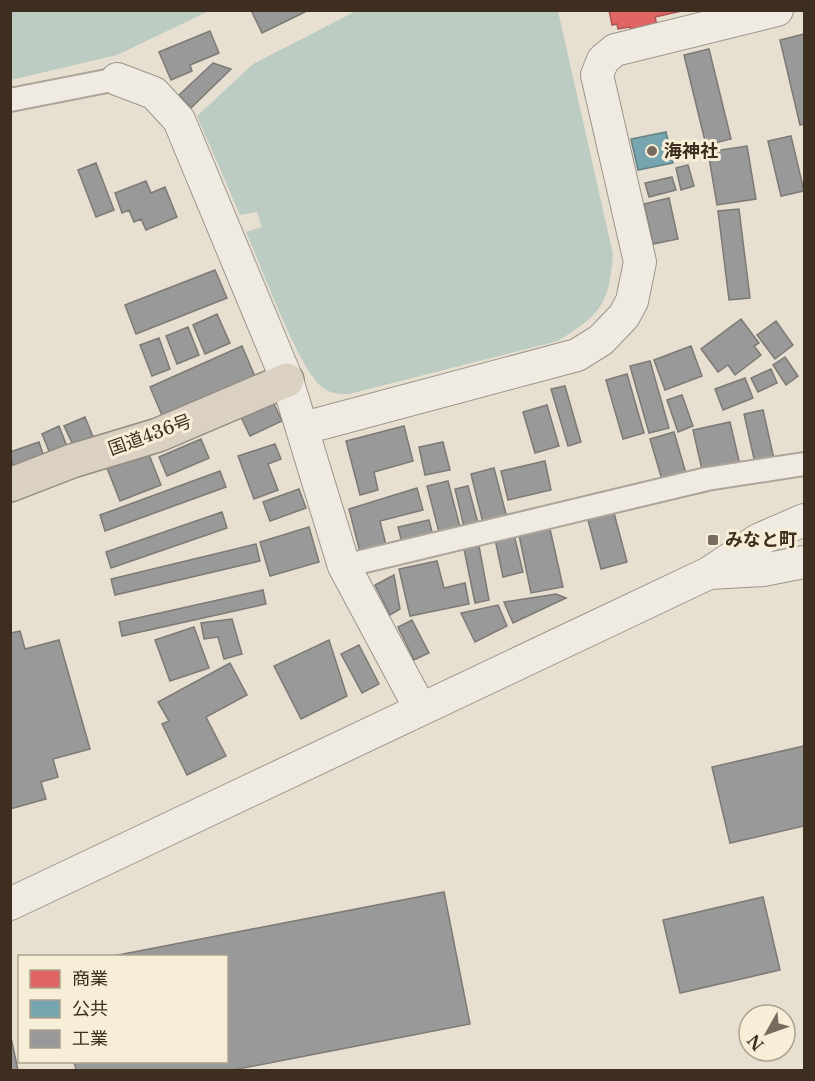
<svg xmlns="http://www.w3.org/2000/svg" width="815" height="1081" viewBox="0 0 815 1081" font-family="'Libre Baskerville','Noto Sans JP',serif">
  <rect width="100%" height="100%" fill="#e7e0d1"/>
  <path fill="#bcccc2" d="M358,10L558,11L613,254C609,305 601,314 558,341L349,394C339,394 330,394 322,387C299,370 260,263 246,232L262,227L257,212L240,215L197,116L253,64Z
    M10,11L11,10L209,11L117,55L11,80Z"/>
  <path fill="#e06666" stroke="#af5551" stroke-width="1.5" d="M609,10H686L655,17L657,26L631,31L630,27L618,29L617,24L612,25Z"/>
  <path fill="#76a5af" stroke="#658184" stroke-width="1.5" d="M666,132L673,163L638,170L631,139Z"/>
  <path fill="#999" stroke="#7d7975" stroke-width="1.5" d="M251,10H307V11L262,33Z
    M210,31L219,53L190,65L192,71L171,80L159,52Z
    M804,34V124L800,125L780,40Z
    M709,49L731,139L706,145L684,55Z
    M213,63L231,69L191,108L179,95Z
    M791,136L804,191L781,196L768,141Z
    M747,146L756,199L717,205L708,152Z
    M96,163L114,210L96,217L78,170Z
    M688,165L694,186L681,190L676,168Z
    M672,177L676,190L649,197L645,183Z
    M146,181L151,193L165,187L177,217L146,230L141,219L134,222L129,210L122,213L115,193Z
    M669,198L678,239L653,244L644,204Z
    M739,209L750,298L729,300L718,211Z
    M215,270L227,298L136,334L125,305Z
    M217,314L230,343L205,354L193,325Z
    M741,319L759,343L754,346L761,355L735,375L728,365L718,372L701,349Z
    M776,321L793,345L775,359L757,335Z
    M188,327L199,355L177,364L166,336Z
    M159,338L170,369L152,376L140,345Z
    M242,346L256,379L164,420L150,387Z
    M691,346L702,376L665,390L654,360Z
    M785,357L798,376L786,385L773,365Z
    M650,361L669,428L649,433L630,366Z
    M771,369L777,383L758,392L751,378Z
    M627,374L644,433L623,439L606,380Z
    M745,378L753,398L723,410L715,389Z
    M565,386L581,442L568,446L551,389Z
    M682,395L693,426L678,432L667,400Z
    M272,400L282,421L250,436L240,415Z
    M547,405L559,446L535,453L523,412Z
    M763,410L774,459L755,463L744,414Z
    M85,417L94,439L74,447L64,426Z
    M730,422L740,465L703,474L693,430Z
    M59,426L68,449L51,456L42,434Z
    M404,426L413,461L374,472L378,490L360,495L346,441Z
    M674,432L687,477L663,483L650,439Z
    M201,439L209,458L167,476L159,457Z
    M39,442L45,460L14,471L10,452Z
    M443,442L450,470L425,475L419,447Z
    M275,444L281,459L268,464L278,490L254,499L238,456Z
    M148,452L161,485L120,501L107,468Z
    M545,461L551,490L508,500L501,471Z
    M494,468L507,518L483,523L471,474Z
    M220,471L226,487L105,531L100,515Z
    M448,481L460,527L439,532L427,486Z
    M468,486L478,523L464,527L455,489Z
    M417,488L423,510L380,521L386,545L360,552L349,509Z
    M299,489L306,508L270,521L263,502Z
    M222,512L227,528L111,568L106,552Z
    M614,513L627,562L601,569L588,520Z
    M429,520L433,536L402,543L398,527Z
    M309,527L319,562L270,576L260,542Z
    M550,529L563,587L531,593L519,535Z
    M514,535L523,572L503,577L495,539Z
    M256,544L260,561L115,595L111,579Z
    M479,546L489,600L475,603L464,549Z
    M437,561L444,588L465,583L469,604L410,616L399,569Z
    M394,575L400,609L390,615L375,585Z
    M263,590L266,604L122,636L119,622Z
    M556,594L566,598L513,623L504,602Z
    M498,605L507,626L475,642L461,613Z
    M232,619L242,654L224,659L218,637L204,639L201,623Z
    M412,620L429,653L414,660L398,627Z
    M194,627L209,668L170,681L155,640Z
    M20,631L25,649L59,640L90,749L53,759L58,777L41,782L46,799L10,809V633Z
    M329,640L347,696L301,719L274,666Z
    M359,645L379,684L362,693L341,654Z
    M230,663L247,695L206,717L226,756L187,775L162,724L169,721L158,702Z
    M804,746V826L730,843L712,767Z
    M444,892L470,1024L233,1070H76L74,1062H226V956H113Z
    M763,897L780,970L680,993L663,920Z
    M10,1033L18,1070H10Z"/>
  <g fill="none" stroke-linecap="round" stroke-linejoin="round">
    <g stroke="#ada599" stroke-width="26">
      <path id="street" d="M10,100L117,79
        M344,566L707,479L804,464"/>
    </g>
    <g stroke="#9c958a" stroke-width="34">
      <path id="secondary" d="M117,79L154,93L179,120L287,380L344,566L420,708
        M304,428L577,355L601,340L624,316L632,301L640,262L597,75L603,60L615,50L777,10
        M710,573L763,570L804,562
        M10,904L709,573L758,540L804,520"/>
    </g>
    <g stroke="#928b80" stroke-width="36">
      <path id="highway" d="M10,485L72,461L158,435L287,380"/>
    </g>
    <use href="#street" stroke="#efebe3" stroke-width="22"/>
    <use href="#secondary" stroke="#efebe3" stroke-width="32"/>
    <use href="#highway" stroke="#dad1c2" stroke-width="33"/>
  </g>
  <g fill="#786c5e" stroke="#f7eed8" stroke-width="2">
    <circle cx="652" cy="151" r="6"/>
    <rect x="707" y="534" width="12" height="12" rx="3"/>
  </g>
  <g text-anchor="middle" stroke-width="6" stroke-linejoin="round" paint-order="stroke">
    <g font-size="18" font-weight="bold" fill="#3d2e20" stroke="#f7eed8" text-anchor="start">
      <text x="664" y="157">海神社</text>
      <text x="725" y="546">みなと町</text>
    </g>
    <g font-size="18" fill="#3d2e20" stroke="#f7eed8">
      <text transform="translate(150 435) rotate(-20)" y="6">国道436号</text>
    </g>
  </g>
  <rect width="815" height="1081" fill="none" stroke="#3d2e20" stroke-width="24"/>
  <rect x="18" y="955" width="210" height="108" fill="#f7eed8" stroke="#ada18e" stroke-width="1.5"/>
  <rect x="30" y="970" width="30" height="18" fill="#e06666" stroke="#ada18e" stroke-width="1.5"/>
  <text x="72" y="985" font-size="18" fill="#3d2e20">商業</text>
  <rect x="30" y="1000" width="30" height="18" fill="#76a5af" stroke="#ada18e" stroke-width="1.5"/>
  <text x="72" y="1015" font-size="18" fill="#3d2e20">公共</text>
  <rect x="30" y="1030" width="30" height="18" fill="#999999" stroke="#ada18e" stroke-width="1.5"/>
  <text x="72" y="1045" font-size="18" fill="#3d2e20">工業</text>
  <g transform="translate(767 1033) rotate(230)"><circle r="28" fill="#f7eed8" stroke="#ada18e" stroke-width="1.5"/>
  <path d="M0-4.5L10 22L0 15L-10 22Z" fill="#786c5e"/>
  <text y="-9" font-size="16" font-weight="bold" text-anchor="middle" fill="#3d2e20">N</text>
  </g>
</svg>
